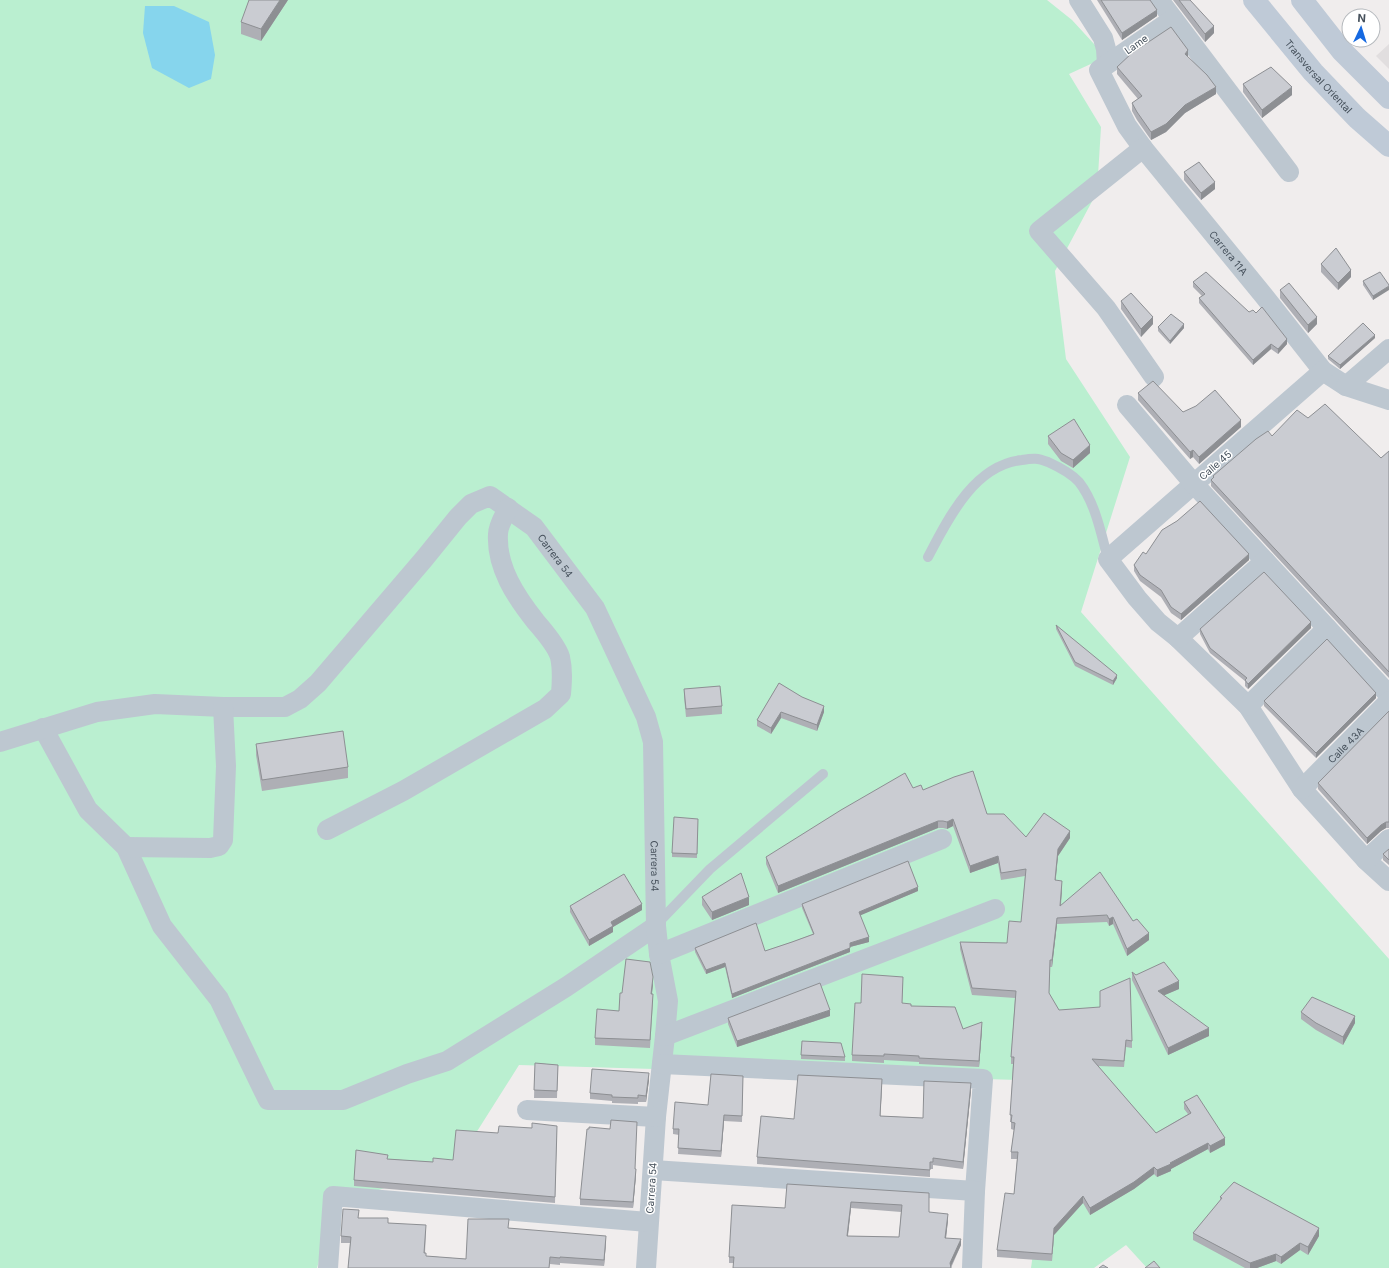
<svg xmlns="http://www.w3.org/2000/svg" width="1389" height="1268" viewBox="0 0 1389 1268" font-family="Inter,sans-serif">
  <rect width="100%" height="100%" fill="#f0eded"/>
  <path fill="#e1dedf" d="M1389,44V69L1376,56Z"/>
  <path fill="#baefd0" d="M0,0H1047L1072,20L1106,57L1069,74L1101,127L1097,192L1055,271L1066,359L1130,457L1081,612L1389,959V1268H1147L1126,1245L1094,1268H1031L1037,1225L1019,1080L519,1065L457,1163L335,1205L317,1268H0Z"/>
  <path fill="#86d5ed" d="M145,6H174L209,22L215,55L211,79L189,88L152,68L143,33Z"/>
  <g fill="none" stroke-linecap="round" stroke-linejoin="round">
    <path stroke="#bdc7d0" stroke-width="10" d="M928,557C948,519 974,465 1022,460C1034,458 1037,458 1048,462C1059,467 1071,473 1079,482C1096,504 1101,534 1108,559
      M657,924L710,869L823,774"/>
    <g stroke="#bdc7d0" stroke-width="20">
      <path d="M1079,0L1103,38L1106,49L1107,64"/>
      <path d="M1159,0L1289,172"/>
      <path id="s1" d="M1173,19L1099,70L1127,126L1143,148L1264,296L1323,371L1346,386L1389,400"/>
      <path d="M1143,148L1039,231L1106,308L1154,377"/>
      <path d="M1323,371L1108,559L1137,598L1158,622L1178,638L1248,706L1302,789L1366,860L1389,881"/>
      <path d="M1346,386L1389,349"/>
      <path d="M1127,405L1194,484L1389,695"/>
      <path d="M1178,638L1265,561"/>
      <path d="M1248,706L1327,628"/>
      <path d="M43,728L88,810L126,847L162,926L219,999L268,1100H343L407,1074L447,1061L566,987L656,926"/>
      <path id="s2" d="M0,742L97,712L155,704L223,707H285L300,699L318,683L424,559L458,517L471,504L490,496L534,527L595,608L646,717L653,742L656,926L659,954L668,1001L665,1036L656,1117L646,1268"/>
      <path id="s3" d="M1302,789L1389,701"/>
      <path d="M327,830L403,791L545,709L561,694C562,682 563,670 560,657C557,647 543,630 536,622C516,597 496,567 498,534C498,525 505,515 508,508"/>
      <path d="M126,847L210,848L219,846L223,840L226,766L223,707"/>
      <path d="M1366,860L1389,839"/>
      <path d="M659,954L942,839"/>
      <path d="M665,1036L995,909"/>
      <path d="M662,1064L983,1079L975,1191L972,1268"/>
      <path d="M527,1110L656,1117"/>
      <path d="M653,1170L975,1191"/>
      <path d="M328,1268L333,1196L648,1222"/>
    </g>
    <g stroke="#bfcad7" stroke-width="22">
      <path id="s4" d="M1254,0L1313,72L1357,118L1389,146"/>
      <path d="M1302,0L1342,51L1389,98"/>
    </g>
  </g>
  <path fill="#aeafb5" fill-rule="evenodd" d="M288,0L261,41L241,34V22Z
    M1097,0H1150L1157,16L1122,40Z
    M1173,0H1190L1214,33L1205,42Z
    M1188,57L1216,94L1185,113L1166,132L1151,140L1137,120L1132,111V103L1138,99L1117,74V67Z
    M1243,84L1292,95L1262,118L1243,92Z
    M1184,172L1215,189L1201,200L1184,180Z
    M1321,264L1351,277L1338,290L1321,272Z
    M1363,281L1389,285L1373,300L1363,285Z
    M1193,282L1249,312L1287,344L1278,354L1271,349L1253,365L1199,303V298L1202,296L1193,287Z
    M1280,290L1317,324L1308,333L1280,298Z
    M1121,301L1153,324L1141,337L1121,309Z
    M1158,327L1184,328L1170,344L1158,331Z
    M1375,338L1340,369L1328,359V356Z
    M1138,393L1183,412L1241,427L1199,464L1193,457L1190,459L1138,400Z
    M1308,418L1381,458L1389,451V678L1211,486V480L1213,478V476L1272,436Z
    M1048,436L1090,453L1073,468L1061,461L1048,444Z
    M1146,554L1249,560L1181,620L1171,613L1161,597L1140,581L1134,571V565Z
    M1056,625L1117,678L1113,685L1075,666L1056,629Z
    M1311,628L1248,689L1245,686V681L1210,653L1200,634V629Z
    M779,683L824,712L817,731L781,718L771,734L757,726V720Z
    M684,689L722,706V714L686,717L684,697Z
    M1376,698L1316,758L1264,706V701Z
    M1389,711V828H1386L1381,831L1367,844L1318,789V783Z
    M256,744L348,767V778L262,791L256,755Z
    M913,788L923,790L987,814L1026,837L1070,838L1058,856L1055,880L1062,888L1061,906L1133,921L1149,940L1127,956L1113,924L1109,926L1107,922L1057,924L1052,967H1050L1049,994L1059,1010L1132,1041V1048L1126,1047L1124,1067L1098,1066L1156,1133L1188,1114L1184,1109V1102L1225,1145L1210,1153L1208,1149L1171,1169V1171L1157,1177L1154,1174L1134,1189L1090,1215L1083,1203L1054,1235L1052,1261L997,1257V1250L1014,1194L1017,1159H1011V1152L1014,1130L1011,1129V1122H1010L1013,1064H1011V1057L1015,998L972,995L960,949V942L1007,943L1021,922L1025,876L1001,880L998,863L970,873L953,826L947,829L943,828H938L778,893L766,864V857Z
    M698,819L697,858L672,857V853Z
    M1389,849V865L1383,860V854Z
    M918,891L860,915L869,942L850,947V952L732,998L725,967L706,974L695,952V948L765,951L792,942L813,934L802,908V904Z
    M702,897L749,905L712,920L702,905Z
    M570,906L642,910L613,927V932L589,946L570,912Z
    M1132,972L1136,975L1179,989L1164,995L1209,1036L1168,1055L1132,980Z
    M903,983L902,1003L911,1006L963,1029H982L979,1067L919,1064V1062L884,1060V1063L852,1061V1055L861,1003Z
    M653,984L652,994L653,1001L650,1048L595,1045V1038L619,1011L622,993Z
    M1301,1012L1355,1023L1343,1045L1316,1030L1301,1019Z
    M830,1016L737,1047L728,1024V1018Z
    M801,1055L845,1057V1061L801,1059Z
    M535,1063L558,1065L557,1098H534Z
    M743,1076L742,1122L724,1121L721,1157L678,1154L679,1135L673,1134V1129L708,1105Z
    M649,1080L646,1102H638V1104L612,1103V1101L590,1099V1093Z
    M882,1086L880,1116L923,1118L971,1090L963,1169L933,1165V1169H930V1177L757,1164V1157L794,1119Z
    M557,1126L555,1203L354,1186V1180L388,1159L433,1162L453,1160L498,1133Z
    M635,1169L636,1175L633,1208L580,1205V1199Z
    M929,1193V1212L948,1220L946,1239L961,1245L951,1268L729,1263V1257L785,1208ZM851,1208L901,1212L899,1237L848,1236Z
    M1220,1197L1319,1236L1308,1255L1300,1250L1281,1264L1276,1261L1257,1268H1245L1193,1240V1233L1220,1201Z
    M359,1218L388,1223L426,1231L425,1253L426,1256L466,1259L509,1228L606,1242L604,1266L560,1263V1265L550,1264L549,1268H348L350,1243H341V1236Z"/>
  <path fill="#8d8f93" d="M280,0H288L261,41V29Z
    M1157,10V16L1122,40V33Z
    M1214,26V33L1205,42V34Z
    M1188,50V58L1185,54Z
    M1216,87V94L1185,113L1166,132L1151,140V132L1185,105Z
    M1292,87V95L1262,118V110Z
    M1215,182V189L1201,200V193Z
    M1351,270V277L1338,290V283Z
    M1389,286V290L1373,300V296Z
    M1153,317V324L1141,337V329Z
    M1317,317V324L1308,333V325Z
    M1184,324V328L1170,344V341Z
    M1375,335V338L1340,369V365Z
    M1287,339V344L1278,354V349Z
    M1271,344V349L1253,365V360Z
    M1241,420V427L1199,464V457Z
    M1090,445V453L1073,468V460Z
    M1193,450V457L1190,459V452Z
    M1249,554V560L1181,620V614Z
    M1311,622V628L1248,689V684Z
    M1117,675V678L1113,685V681Z
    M1376,693V698L1316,758V753Z
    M824,706V712L817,731V725Z
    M781,712V718L771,734V728Z
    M953,819V826L947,829V822Z
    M938,821V828L778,893V886Z
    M1386,822V828L1381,831L1367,844V838L1381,825Z
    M1070,831V838L1058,856L1055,887V880L1058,849Z
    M998,856V863L970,873V866Z
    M1062,881V888L1060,913V906Z
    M918,887V891L859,916V912Z
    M749,897V905L712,920V912Z
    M642,904V910L613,927V932L589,946V940L611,922Z
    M1113,917V924L1109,926V919Z
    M1057,918V924L1052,967V960Z
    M1149,933V940L1127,956V949Z
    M869,937V942L850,947V943Z
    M850,948V952L732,998V994Z
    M725,963V967L706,974V970Z
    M653,977V984L651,1001V994Z
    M1179,981V989L1158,998V991Z
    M830,1010V1016L737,1047V1041Z
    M1355,1016V1023L1343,1045V1037Z
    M982,1022V1029L979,1067V1061Z
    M1209,1028V1036L1168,1055V1048Z
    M649,1073V1080L646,1102V1096Z
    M882,1079V1086L880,1123V1116Z
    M971,1083V1090L963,1169V1162Z
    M724,1115V1121L721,1157V1151Z
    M1225,1138V1145L1210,1153V1146Z
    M1208,1143V1149L1171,1169V1171L1157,1177V1170Z
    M1154,1167V1174L1134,1189L1090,1215V1208Z
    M636,1169V1175L633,1208V1202Z
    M1083,1196V1203L1054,1235L1052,1261L1054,1228Z
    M851,1202V1208L847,1242V1236Z
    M948,1214V1220L945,1245V1238Z
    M1319,1228V1236L1308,1255V1247Z
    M606,1236V1242L604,1266V1260Z
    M961,1239V1245L950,1268V1263Z
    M1300,1243V1250L1281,1264V1257Z
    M1276,1254V1261L1257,1268H1250V1263Z"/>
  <path fill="#caccd2" stroke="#8d8f93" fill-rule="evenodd" d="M249,0H280L261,29L241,22Z
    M1101,0H1150L1157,10L1122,33Z
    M1179,0H1190L1214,26L1205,34Z
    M1171,27L1188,50L1185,54L1207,75L1216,87L1185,105L1166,124L1151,132L1137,112L1132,103L1142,96L1117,67L1132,53Z
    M1271,67L1292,87L1262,110L1243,84Z
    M1199,162L1215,182L1201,193L1184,172Z
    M1336,248L1351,270L1338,283L1321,264Z
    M1206,272L1249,312L1253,310L1256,313L1262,307L1287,339L1278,349L1271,344L1253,360L1199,298L1205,294L1193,282Z
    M1380,272L1389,285V286L1373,296L1363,281Z
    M1289,283L1317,317L1308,325L1280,290Z
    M1131,293L1153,317L1141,329L1121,301Z
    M1171,314L1184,324L1170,341L1158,327Z
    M1363,323L1375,335L1340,365L1328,356Z
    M1153,381L1183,412L1196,406L1215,390L1241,420L1199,457L1193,450L1190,452L1138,393Z
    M1325,404L1381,458L1389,451V672L1211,480L1214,477L1213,476L1256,439L1268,431L1272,436L1297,410L1308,418Z
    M1074,419L1090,445L1073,460L1061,453L1048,436Z
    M1200,501L1249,554L1181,614L1171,607L1161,590L1140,575L1134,565L1143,552L1146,554L1162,530L1177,521Z
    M1264,572L1311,622L1248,684L1245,680L1247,678L1210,648L1200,629Z
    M1056,625L1117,675L1113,681L1075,662Z
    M1327,639L1376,693L1316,753L1264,701Z
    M779,683L802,697L824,706L817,725L781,712L771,728L757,720Z
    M720,686L722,706L686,709L684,689Z
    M1389,711V822H1386L1381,825L1367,838L1318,783Z
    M343,731L348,767L262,780L256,744Z
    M973,771L987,814H1004L1026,837L1044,813L1070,831L1058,849L1055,880L1062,881L1060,906L1100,872L1133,921L1137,919L1149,933L1127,949L1113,917L1109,919L1107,915L1057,918L1052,960H1050L1049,993L1059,1010L1100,1007V991L1130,978L1132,1041L1126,1040L1124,1061L1092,1059L1156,1133L1191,1113L1184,1102L1197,1095L1225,1138L1210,1146L1208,1143L1170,1163L1171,1164L1157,1170L1154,1167L1134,1182L1090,1208L1083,1196L1054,1228L1052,1254L997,1250L1005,1193L1014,1194L1018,1152H1011L1015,1123L1011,1122L1012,1115H1010L1014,1057H1011L1016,991L972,988L960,942L1007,943L1009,921L1021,922L1026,869L1001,873L998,856L970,866L953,819L947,822L943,821H938L778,886L766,857L841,810L905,773L913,788L921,785L923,790L954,777Z
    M674,817L698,819L697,854L672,853Z
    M1389,849V860L1383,854Z
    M908,861L918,887L859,912L869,937L850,943V948L732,994L725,963L706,970L695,948L756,923L765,951L792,942L814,934L802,904Z
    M741,873L749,897L712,912L702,897Z
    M624,874L642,904L611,922L613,926L589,940L570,906Z
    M626,959L650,962L653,977L651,994H653L650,1040L595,1038L597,1009L619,1011L620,993H622Z
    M1164,962L1179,981L1158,991L1209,1028L1168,1048L1132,972L1136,975Z
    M862,974L903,977L902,1003L911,1004V1006L955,1007L963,1029L982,1022L979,1061L919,1058V1056L884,1054V1056L852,1055L855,1003H861Z
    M820,983L830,1010L737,1041L728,1018Z
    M1312,997L1355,1016L1343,1037L1316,1023L1301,1012Z
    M802,1041L841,1043L845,1057L801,1055Z
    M535,1063L558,1065L557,1091L534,1090Z
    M592,1069L649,1073L646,1096L638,1095V1098L612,1097V1095L590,1093Z
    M711,1074L743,1076L742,1116L724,1115L721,1151L678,1148L679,1129H673L675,1102L708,1105Z
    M798,1075L882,1079L880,1116L923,1118L924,1081L971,1083L963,1162L933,1158V1162H930V1170L757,1157L761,1116L794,1119Z
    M611,1120L637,1122L635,1169H636L633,1202L580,1199L587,1129H589V1127L610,1129Z
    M532,1123L557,1126L555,1197L354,1180L356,1150L388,1155L387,1159L433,1162V1158L453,1160L456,1130L498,1133L499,1126L532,1128Z
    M1234,1182L1319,1228L1308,1247L1300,1243L1281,1257L1276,1254L1250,1263L1193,1233L1222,1198L1220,1197Z
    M787,1184L929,1193V1212L948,1214L945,1238L961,1239L950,1263L951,1268H733L734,1257H729L732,1205L785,1208ZM851,1202L902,1205L899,1237L847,1236Z
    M343,1209L359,1210L358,1218H388V1223L426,1225L424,1253H426V1256L466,1259L468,1219H509L508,1228L606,1236L604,1260L560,1257V1258L550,1257L549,1268H348L351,1237L341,1236Z
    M1154,1261L1160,1268H1145Z
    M1103,1265L1108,1268H1099Z"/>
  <g text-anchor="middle" stroke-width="3" stroke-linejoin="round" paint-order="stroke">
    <g font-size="10" fill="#45505b" stroke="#fff">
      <text transform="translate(1136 44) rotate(-35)" y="4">Lame</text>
      <text dy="4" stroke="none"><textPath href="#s4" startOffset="100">Transversal Oriental</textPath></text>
      <text dy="4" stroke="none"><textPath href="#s1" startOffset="315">Carrera 11A</textPath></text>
      <text transform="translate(1215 465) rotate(-41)" y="4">Calle 45</text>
      <text dy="4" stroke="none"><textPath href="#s2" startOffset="677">Carrera 54</textPath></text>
      <text dy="4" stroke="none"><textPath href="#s3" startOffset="62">Calle 43A</textPath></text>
      <text dy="4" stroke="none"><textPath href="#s2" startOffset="1013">Carrera 54</textPath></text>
      <text transform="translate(651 1188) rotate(-86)" y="4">Carrera 54</text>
    </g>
  </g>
  <g transform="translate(1361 28) rotate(4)"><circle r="19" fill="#ffffff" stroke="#b5b9bd"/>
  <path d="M0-3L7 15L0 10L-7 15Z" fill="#1669e1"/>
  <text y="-6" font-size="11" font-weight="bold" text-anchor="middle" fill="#45505b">N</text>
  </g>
</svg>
